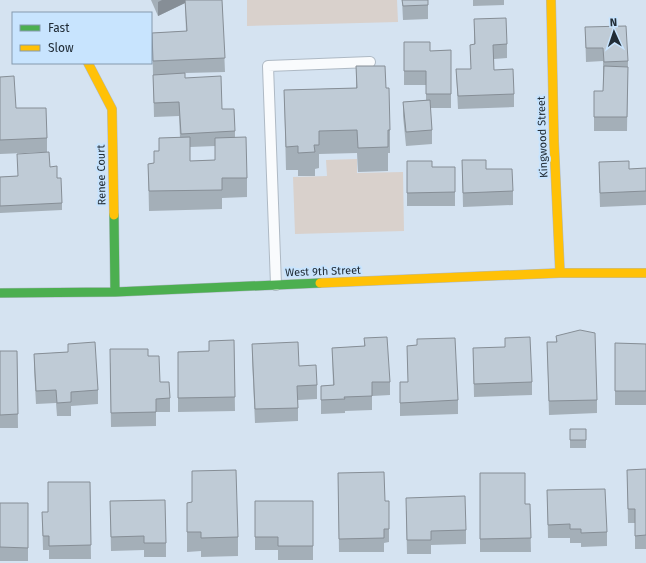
<svg xmlns="http://www.w3.org/2000/svg" width="646" height="563" viewBox="0 0 646 563" font-family="'Fira Sans',sans-serif">
  <rect width="100%" height="100%" fill="#d5e3f1"/>
  <path fill="#d9d1cc" d="M247,0H397L398,22L247,26Z
    M357,159V173L403,172L404,231L295,234L293,177L327,176L326,160Z"/>
  <g fill="none" stroke-linecap="round" stroke-linejoin="round">
    <g stroke="#aeb9c4" stroke-width="12">
      <path id="lane" d="M276,285L268,66L370,62"/>
    </g>
    <g stroke="#aeb9c4" stroke-width="10">
      <path id="fast" d="M114,215L115,292
        M0,293L115,292L320,283"/>
    </g>
    <g stroke="#aeb9c4" stroke-width="10">
      <path id="slow" d="M551,0L554,141L560,273
        M88,63L112,109L114,215
        M320,283L560,273H646"/>
    </g>
    <use href="#lane" stroke="#f9fbfd" stroke-width="10"/>
    <use href="#fast" stroke="#4caf50" stroke-width="9"/>
    <use href="#slow" stroke="#ffc107" stroke-width="9"/>
  </g>
  <path fill="#a4afb8" fill-rule="evenodd" d="M151,0H222L225,72L185,73V78L222,109L235,131V137L247,178V197L222,198V209L149,211L148,164L154,163V151H159V138H180L179,116L154,117L153,75H160H153L152,33L186,31L185,3L158,16ZM215,146V160L190,161V147Z
    M402,0H428V19L403,20Z
    M473,0H504V5L473,6Z
    M474,19L507,44V58L494,59V70L514,94V107L458,109L456,69H471L470,45L474,44Z
    M585,27L628,61L627,131H594V117L603,91V61L586,62Z
    M404,42L430,51L451,50V108H430L432,130V144L406,146L403,116V102L426,100V85H404Z
    M356,66L390,130V153H388V171L358,172L357,153L319,154V168L315,169V176H298V170H286L284,90L356,88Z
    M0,77L16,108L47,138V152L0,154Z
    M462,160L486,169L513,191V205L463,207Z
    M407,161L432,167H455V206H407Z
    M599,162L629,169L646,168V205L600,207L599,176Z
    M50,167L57,178L62,203V210L0,213V177L17,176Z
    M556,336L597,400V413L549,415L547,342H556Z
    M364,338L390,382V395L372,396V410L345,411V413L321,414V386L333,385L332,348L364,346Z
    M417,339L458,400V414L400,416V382H408L407,346L417,345Z
    M234,340L235,411L178,412V352L209,351Z
    M615,343L646,344V405H615Z
    M68,344L98,390V404L71,406V416H57L56,403L36,404L34,368V354L68,352Z
    M252,344L299,366L317,385V399L298,400V421L255,423L252,358Z
    M473,348L532,382V395L474,397Z
    M0,351H17L18,428H0Z
    M148,356L160,382L170,398V412H156V426L111,427L110,363Z
    M570,429H586V448H570Z
    M646,469V549H635V523H628L627,470Z
    M192,471L238,537V556L201,557V551L187,552V503L192,502Z
    M338,473L385,501L389,529V542L384,543V552H339Z
    M480,473L525,504H530L531,552H480Z
    M90,482L91,559H49V550H43L42,512H48Z
    M547,490L607,532V546L581,547V543H570V538H548Z
    M110,501L166,543V557H144V550L111,551Z
    M255,501H313V560H278V550H255Z
    M0,503H28V561H0Z
    M406,511L466,530V544L431,545V554H407Z"/>
  <path fill="#868e96" d="M162,0H185V3L158,16V2Z"/>
  <path fill="#bfcbd6" stroke="#868e96" d="M185,0H222L225,58L153,61L152,33L187,31Z
    M402,0H428V5L403,6Z
    M506,18L507,44L493,45L494,70L513,69L514,94L458,96L456,69H471L470,45L475,44L474,19Z
    M626,26L628,61L604,62L603,48H586L585,27Z
    M404,42H430V51L451,50V94H426V71H404Z
    M356,66H385L386,88H389L390,130H388V147L358,148L357,130L319,131V145H314L315,152L298,153V146L286,147L284,90L357,88Z
    M604,66L628,67L627,117H594V91H603Z
    M185,73V78L221,76L222,109H234L235,131L181,134L179,102L154,103L153,75Z
    M14,76L16,108H46L47,138L0,140V77Z
    M430,100L432,130L406,132L403,102Z
    M190,137V161L215,160V138L246,137L247,178H222V190L149,191L148,164L154,163V151H159V138Z
    M49,152L50,167L57,166V178H61L62,203L0,206V177L18,176L17,154Z
    M462,160H486V169H512L513,191L463,193Z
    M407,161H432V167H455V192L407,193Z
    M629,161V169L646,168V191L600,193L599,162Z
    M580,330L595,333L597,400L549,401L547,342H557L556,336Z
    M387,337L390,382H372V396L344,397L345,399L321,400V386L334,385L332,348L365,346L364,338Z
    M530,337L532,382L474,384L473,348L505,347V338Z
    M455,338L458,400L400,403V382H408L407,346L417,345V339Z
    M234,340L235,397L178,398V352L209,351V341Z
    M95,342L98,390L71,392V402L57,403L56,390L36,391L34,354L68,352V344Z
    M298,342L299,366L316,365L317,385L297,386L298,408L255,409L252,344Z
    M615,343L646,344V391H615Z
    M110,349H148V356H159L160,382H169L170,398L156,399V412L111,413Z
    M0,351H17L18,414L0,415Z
    M570,429H586V440H570Z
    M646,469V535L635,536V509H628L627,470Z
    M236,470L238,537L201,538V532H187V503L192,502V471Z
    M384,472L385,501H389V529H384V538L339,539L338,473Z
    M480,473H525V504H530L531,538L480,539Z
    M48,482H90L91,545L49,546V536H43L42,512H48Z
    M605,489L607,532L581,533V529H570V524L548,525L547,490Z
    M465,496L466,530L431,531V540H407L406,498Z
    M165,500L166,543H144V536L111,537L110,501Z
    M255,501H313V546H278V537H255Z
    M0,503H28V548L0,547Z"/>
  <g text-anchor="middle" stroke-width="4" stroke-linejoin="round" paint-order="stroke">
    <g font-size="11" fill="#212c36" stroke="#c8e4fe">
      <text transform="translate(542 137) rotate(-92)" y="4">Kingwood Street</text>
      <text transform="translate(101 175) rotate(-91)" y="4">Renee Court</text>
      <text transform="translate(323 271) rotate(-2)" y="4">West 9th Street</text>
    </g>
  </g>
  <rect x="12" y="12" width="140" height="52" fill="#c8e4fe" stroke="#859aae"/>
  <rect x="20" y="25" width="20" height="6" fill="#4caf50" stroke="#859aae"/>
  <text x="48" y="32" font-size="12" fill="#212c36">Fast</text>
  <rect x="20" y="45" width="20" height="6" fill="#ffc107" stroke="#859aae"/>
  <text x="48" y="52" font-size="12" fill="#212c36">Slow</text>
  <g transform="translate(614 32) rotate(357)" stroke="#c8e4fe" stroke-width="3" paint-order="stroke">
  <path d="M0-3L7 15L0 10L-7 15Z" fill="#212c36"/>
  <text y="-6" font-size="11" font-weight="bold" text-anchor="middle" fill="#212c36">N</text>
  </g>
</svg>
